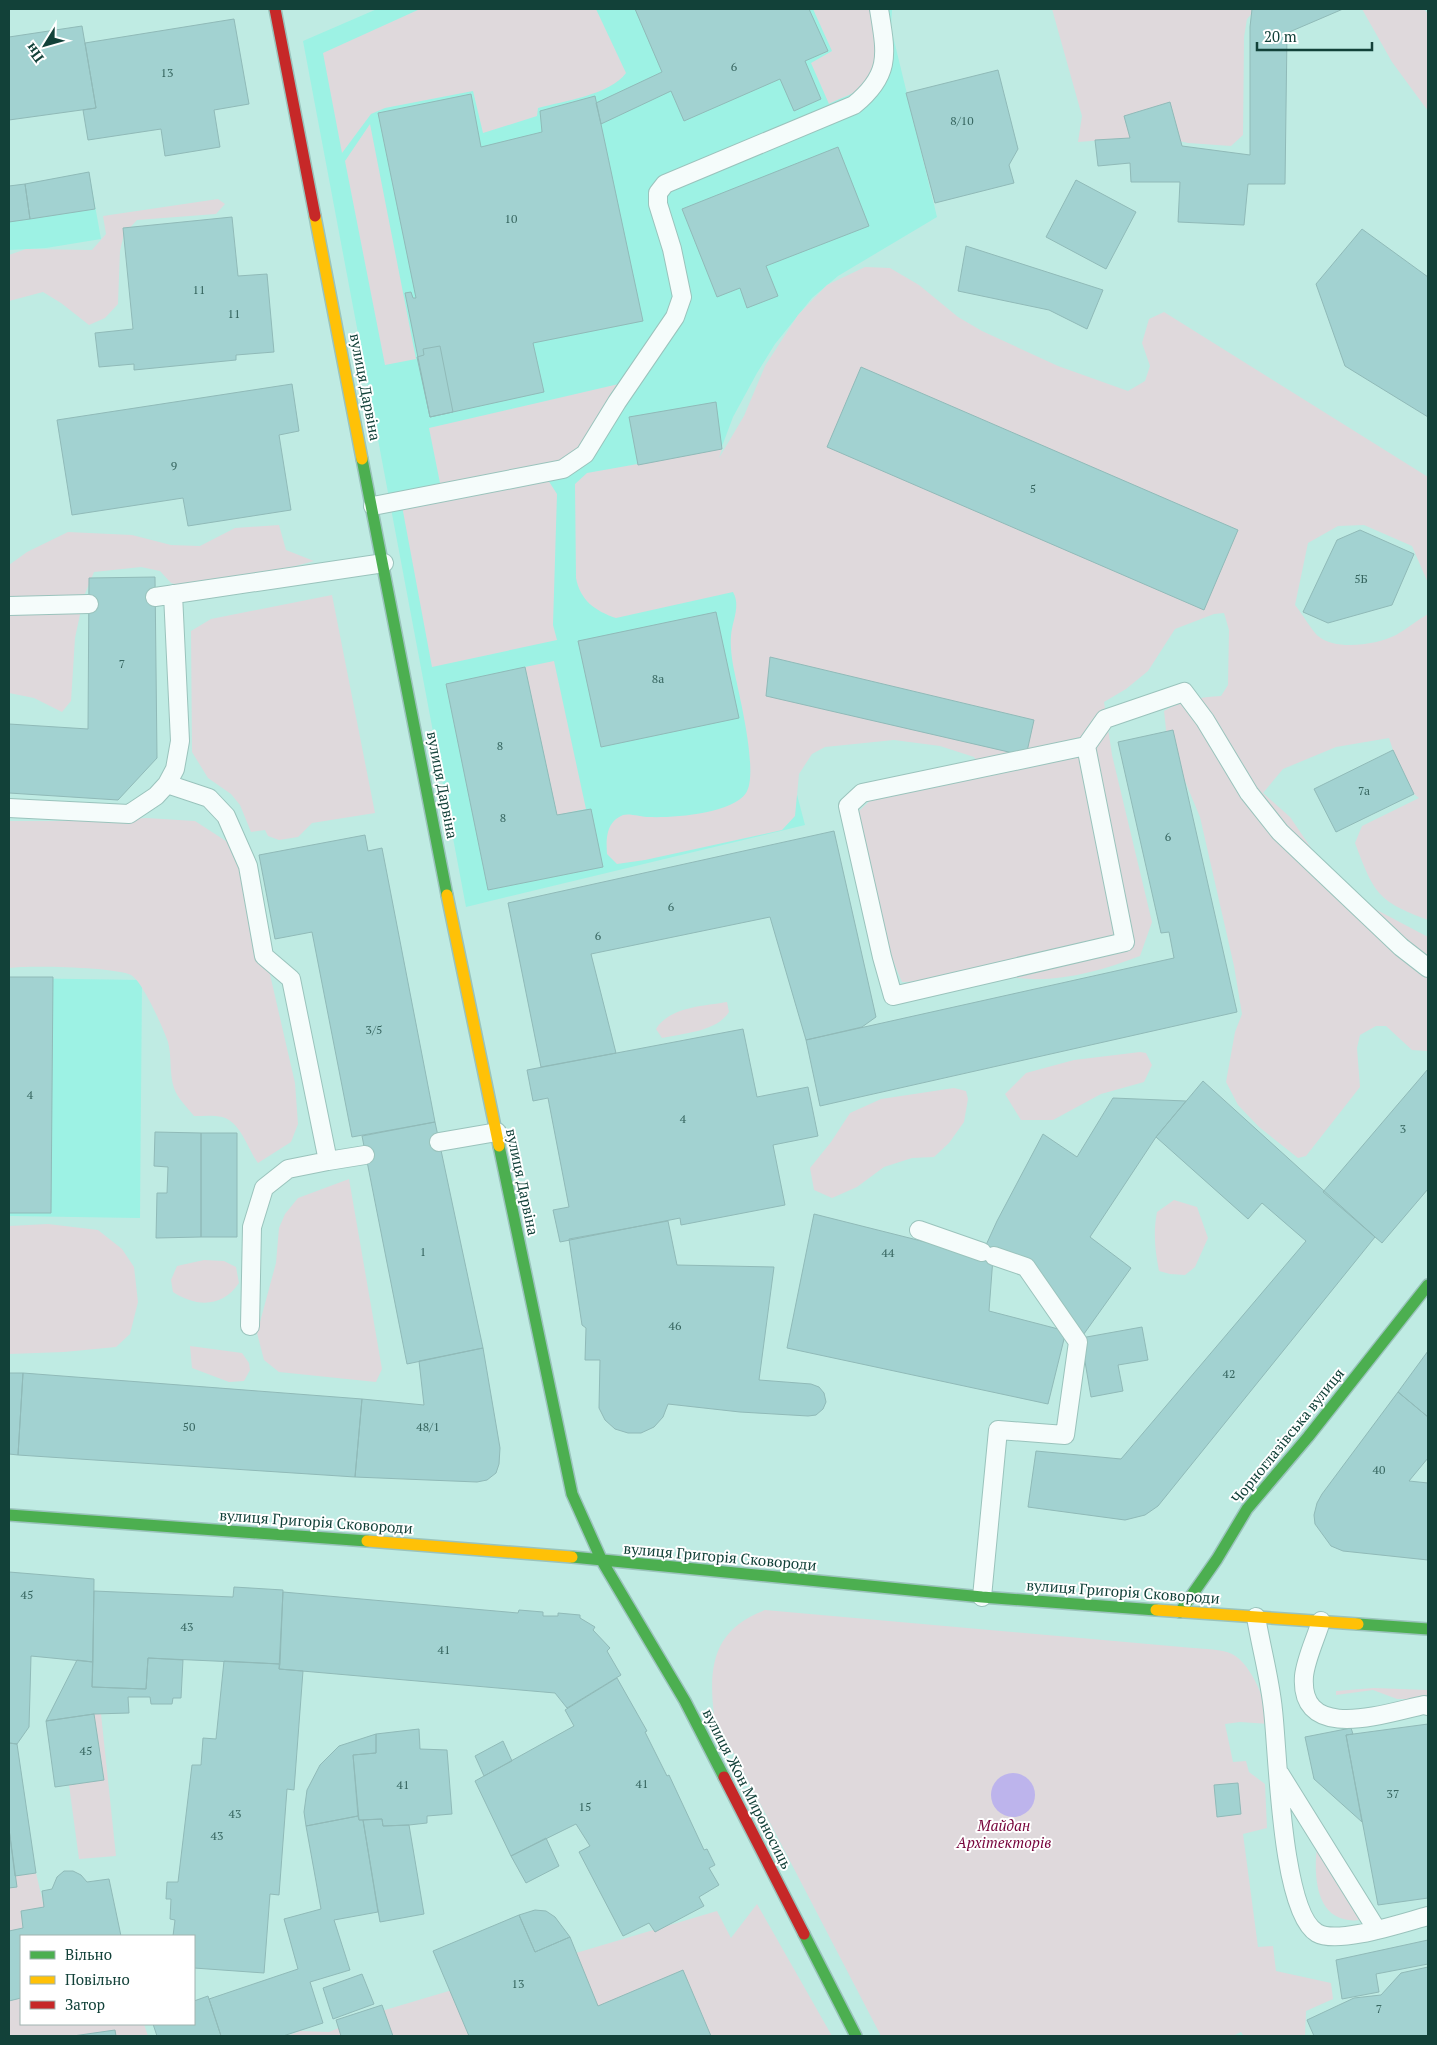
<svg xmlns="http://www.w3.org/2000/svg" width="1437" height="2045" viewBox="0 0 1437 2045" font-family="'PT Serif',serif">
  <rect width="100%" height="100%" fill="#bfebe3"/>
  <path fill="#9df2e4" d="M377,9H892L891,28L937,217L838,276L812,298L775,344L757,373L733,417L712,473L805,825L466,907L303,41Z
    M89,172L101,239L46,248L9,250V182L10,186L25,184Z
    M9,978L142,980L140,1218L9,1216Z"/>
  <path fill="#dfd9dc" d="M420,9H596L626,73C610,95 563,101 538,108L537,116L483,133L473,91L385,108L371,114L342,153L323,53Z
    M813,9H869C876,30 888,63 870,83C864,90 838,99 829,104L811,63L832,51Z
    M1052,9H1256L1247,19L1244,37L1243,135L1231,146L1188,143L1128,129L1130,138L1078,142L1082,116Z
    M1362,9H1424L1428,14V111L1392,62Z
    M370,124L416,359L385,365L345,161Z
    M218,199L225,204L216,214L137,220L124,234L120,251L118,304L105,318L89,325L61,303L43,292L9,301V255L26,249L92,250L106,234L103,216Z
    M865,267L890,268L919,285L958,317L982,331L1058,366L1128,391L1145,381L1150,366L1142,343L1149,319L1164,312L1428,477V583L1412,546L1364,525L1338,526L1308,543L1295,605C1301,612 1313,632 1318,636C1336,651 1376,645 1396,635C1407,629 1417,620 1428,614V920C1377,901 1374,893 1355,843L1362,826L1419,798L1414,794L1393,750L1389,738L1336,747L1283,769L1263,793L1290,817L1333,880L1373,908L1428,937V1051L1412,1050L1386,1026H1376L1360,1035L1357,1048L1360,1087L1306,1156L1298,1158L1259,1127L1238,1105L1226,1082L1235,1032L1242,1014L1234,966L1200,817L1167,738L1164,711C1182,700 1201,697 1221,696L1228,685L1229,630L1224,613L1214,614L1175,629L1148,671L1126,689L1104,702L1112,755L1152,922L1140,956C1101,971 1058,983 1017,978C1006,977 995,968 984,968C957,968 930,983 902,982C888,952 881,920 873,888C868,863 860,838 858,812L873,798L986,773L974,757L940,746L894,740L825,747L812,754L799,774L795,816L782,830L645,860L617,864L607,854C606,839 606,822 623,815C629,813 642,817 649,817C672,818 732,814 746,793C759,774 739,694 734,670C732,660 730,646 731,636C732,621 741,606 733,592L616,618C595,611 580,600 576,578L575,484L587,473L722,449L719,458L744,416L765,366L798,315L827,285Z
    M623,383C604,412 589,447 558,463L441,488L429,428Z
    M548,480L557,494L553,625L557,640L432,667L402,506Z
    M279,525L286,550L314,561L285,569L185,587L171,583L160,571L141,567L94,572L84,596L75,638L71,701L62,712L34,698L9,693V565L27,552L68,532L132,535L171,545L200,546L235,528Z
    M332,595L375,813L312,823L298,837L279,840L268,836L265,830L251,832L240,805L231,794L208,778L192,752L191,631L211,619Z
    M554,661L586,809L557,815L525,667Z
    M146,818L195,821L229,843L257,918L295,1083L298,1124L291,1142L258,1163C247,1148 241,1122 222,1117C214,1115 203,1116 194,1116C188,1108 177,1098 174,1088C169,1073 172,1057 168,1042C163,1028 143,982 131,975C117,967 27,965 9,968V821H98Z
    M727,1002L729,1012C716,1032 684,1033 662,1038L656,1029C669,1007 704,1006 727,1002Z
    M1140,1052L1146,1053L1152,1065L1144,1082L1101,1094L1053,1120H1021L1005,1094L1026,1073L1074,1060Z
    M954,1088L966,1091L968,1099L964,1122L949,1143L934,1157L912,1158L884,1167L857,1187L832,1198L814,1190L810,1168L831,1142L850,1113L881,1099Z
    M349,1179L382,1369L376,1382L279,1372L264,1360L257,1333L276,1263L279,1228L285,1214L298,1198Z
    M1174,1200L1197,1207L1208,1238L1195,1267L1185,1275L1170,1274L1159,1271C1155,1250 1153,1233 1157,1212Z
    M48,1224L98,1230L122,1249L134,1267L138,1302L130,1334L116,1347L64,1352L9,1354V1226Z
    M204,1260L224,1261L236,1267L239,1283C222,1308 196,1307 173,1292L171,1280L177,1266Z
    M190,1346L242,1353L249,1363L250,1370L244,1381L229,1382L192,1368Z
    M765,1610L1193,1648C1205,1649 1221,1649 1232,1654C1252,1664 1267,1704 1269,1724L1240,1722L1225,1724L1233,1762L1246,1761L1249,1772L1265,1784L1267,1828L1243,1834L1258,1947L1273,1946L1276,1971L1331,1983L1333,1999L1306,2011L1305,2036H1244L1241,2032L1233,2036H881L714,1715C708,1665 714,1629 765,1610Z
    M1374,1688L1428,1690V1699H1397L1373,1690L1336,1695V1691Z
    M94,1714H101L116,1856L79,1859L69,1785L104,1780Z
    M1317,1847L1360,1920C1317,1925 1313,1880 1317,1847Z
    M36,1873L44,1907L21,1911L23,1928L9,1931V1888L16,1887L15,1876Z
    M757,1904L832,2036H287L300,2031L329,2032L375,2013L717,1911L731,1938Z
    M21,1998V2024H144L148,2036H116L114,2030L73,2036H9V2001Z"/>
  <path fill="#bdb4ec" d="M991 1795a22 22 0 1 1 44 0a22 22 0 1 1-44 0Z"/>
  <path fill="#a2d2d1" stroke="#90bab8" d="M635,9H809L828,51L805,61L821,99L794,111L780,79L684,121L671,91L601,124L596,103L662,72Z
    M1252,9H1343L1287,33L1285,184H1248L1244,225L1178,222L1180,182H1131L1130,163L1098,166L1095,140L1130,138L1124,116L1170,102L1182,146L1250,155V27Z
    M234,19L249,104L214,110L220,147L165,156L161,129L88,140L83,110L96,108L85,43Z
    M82,26L96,108L9,120V37Z
    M998,70L1018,149L1009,165L1014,183L935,203L906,93Z
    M471,94L481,147L542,132L540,111L595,96L643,321L533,343L544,392L430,417L405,293L411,292L413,298H416L378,113Z
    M838,147L869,226L766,266L778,296L747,308L740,288L717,297L682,209Z
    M89,172L95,209L30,219L25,184Z
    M1076,180L1136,212L1106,269L1046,237Z
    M9,182V186L25,184L30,219L9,222Z
    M232,217L238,276L267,274L274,352L236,355V360L134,370V364L99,367L95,333L133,329L123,228Z
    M1362,229L1428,277V417L1345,366L1316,284Z
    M966,246L1103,290L1087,329L1049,310L958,291Z
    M440,346L453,412L430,417L417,357L424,355L423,349Z
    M861,367L1238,530L1204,610L827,447Z
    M292,384L299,431L279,435L291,510L188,526L183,498L72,515L57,420Z
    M716,402L722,449L638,465L629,417Z
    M1360,530L1414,554L1392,605L1328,623L1303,612L1337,540Z
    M155,577L157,758L118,800L9,793V724L88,729L89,578Z
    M716,612L739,718L601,747L578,641Z
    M770,657L1034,720L1026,756L766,696Z
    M525,667L557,815L591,809L603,867L488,890L446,684Z
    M1173,730L1237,1012L820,1106L806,1040L1174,958L1169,932L1161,933L1118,742Z
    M1393,750L1414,794L1336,832L1314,789Z
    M834,831L876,1017L862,1027L806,1040L770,917L591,954L616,1053L541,1067L508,903Z
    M365,835L368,851L382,848L435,1122L352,1137L312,932L275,939L259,855Z
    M9,977H53L51,1213H9Z
    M743,1029L757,1097L808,1087L818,1136L773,1145L785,1205L681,1225L680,1218L560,1242L553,1210L569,1207L548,1098L533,1101L527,1070Z
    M1428,1069V1189L1382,1243L1323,1192Z
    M1203,1081L1375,1237L1158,1506L1145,1515L1125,1520L1028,1507L1036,1451L1121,1459L1306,1241L1262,1203L1248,1219L1156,1137Z
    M1113,1098L1186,1101L1156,1137L1090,1237L1131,1268L1081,1338L1029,1259L993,1258L989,1311L1066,1331L1048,1404L787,1348L814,1214L981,1256L997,1221L1043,1134L1077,1157Z
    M435,1122L483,1348L407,1364L362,1136Z
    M155,1132L201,1133V1237L156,1238L157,1193H167L168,1167L154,1166Z
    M201,1133H237V1237H201Z
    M668,1221L677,1265L774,1267L759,1380L811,1384L819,1387L824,1393L826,1402L823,1409L816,1415L808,1416L740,1412L668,1404L663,1417L654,1427L641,1433H628L615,1429L605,1420L599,1408L600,1360H585L586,1328L582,1325L569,1239Z
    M1142,1327L1148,1360L1118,1365L1123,1391L1091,1397L1081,1338Z
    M483,1348L500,1448L499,1464L496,1473L487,1480L477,1482L355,1477L362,1399L424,1405L419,1361Z
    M1428,1351V1417L1398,1392Z
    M9,1373H23L18,1455L9,1454Z
    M23,1373L362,1399L355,1477L18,1455Z
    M1398,1392L1428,1417V1458L1409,1481L1428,1483V1560L1343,1551L1331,1546L1315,1524L1314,1515L1317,1503L1322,1494Z
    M9,1572L94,1579L93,1662L31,1656L29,1727L17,1744L9,1743Z
    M234,1587L283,1590L280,1664L148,1658L146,1689L92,1687L94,1591L233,1597Z
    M283,1592L518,1613L519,1610L543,1612V1616H558V1613L580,1615V1618L595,1627L593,1630L610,1648L607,1651L621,1675L567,1708L555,1693L279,1669Z
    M148,1658L183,1660L181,1698H173L172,1704H151L150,1697H128L129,1713L94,1714L46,1721L77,1660L93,1662L92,1687L146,1689Z
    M224,1661L280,1664L279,1669L303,1671L294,1790L287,1789L279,1895L270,1894L264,1973L194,1968V1936H173L175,1920L170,1919L171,1899H166L167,1882H178L192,1765H201L203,1738L216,1739Z
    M617,1678L647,1731L645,1732L667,1776L669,1775L704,1850L707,1849L715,1865L709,1868L719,1885L699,1897L704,1906L655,1932L649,1923L623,1936L579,1852L590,1846L576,1824L511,1856L475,1781L574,1726L565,1710Z
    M94,1714L104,1780L55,1787L46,1721Z
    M1428,1724V1898L1378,1905L1346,1735Z
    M1351,1728L1353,1734L1346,1735L1362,1822L1314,1779L1305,1737Z
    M419,1729L420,1749L447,1750L452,1814L427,1816V1823L409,1825L383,1826L382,1819L359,1820L353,1755L376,1753V1734Z
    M376,1734V1753L353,1755L358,1816L306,1826L304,1812L307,1790L320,1765L339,1746Z
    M503,1741L512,1761L484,1776L475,1756Z
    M9,1743L17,1744L36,1873L15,1876L9,1829Z
    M1238,1783L1241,1814L1217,1817L1214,1785Z
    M358,1816L359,1820H363L378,1912L334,1920L350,1970L310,1982L323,2023L283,2036H221L209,1999L298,1969L284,1919L321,1909L306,1826Z
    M382,1819L383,1826L409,1825L424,1914L380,1922L363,1820Z
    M9,1829L17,1887L9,1888Z
    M546,1838L559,1866L526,1883L511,1856Z
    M64,1871H73L81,1875L87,1882L109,1879L121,1936H21V1998L9,2001V1931L23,1928L21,1911L44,1907L42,1891L52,1889L57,1877Z
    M535,1910L546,1911L555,1917L570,1937L535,1952L519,1915Z
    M519,1915L535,1952L570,1937L598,2006L683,1970L711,2036H469L433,1951Z
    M1428,1940V1964L1376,1974L1379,1992L1342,1999L1336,1960Z
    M1428,1967V2036H1314L1307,2020L1354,1998L1381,1995L1401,1973Z
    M362,1974L374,2004L333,2019L323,1988Z
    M208,1996L221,2036H157L153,2024H194V2001Z
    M382,2005L393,2036H341L336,2020Z
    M115,2030L116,2036H73Z"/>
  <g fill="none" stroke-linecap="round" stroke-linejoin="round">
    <g stroke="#9ac3bc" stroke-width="20">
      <path id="lane" d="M373,506L563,469L585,454L617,402L675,317L682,297L672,249L658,204V193L665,184L854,105C892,74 886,53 879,9
        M155,597L384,563
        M9,606L89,604
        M1086,746L1125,942L893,996L882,957L848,806L862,793L1086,746L1105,719L1184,692L1205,720L1249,793L1280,832L1401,947L1428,968
        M167,784L209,798L226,816L248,866L264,956L291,979L328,1161L288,1169L264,1188L252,1227L250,1326
        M9,808L129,814L156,796L167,784L175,769L180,741L173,594
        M439,1142L497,1132
        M328,1161L365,1155
        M919,1230L982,1252
        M982,1597L998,1430L1065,1435L1078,1342L1026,1267L994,1256
        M1256,1617C1261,1647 1270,1679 1273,1710C1278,1752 1281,1912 1317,1933C1338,1945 1405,1922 1428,1916
        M1321,1621C1316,1638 1306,1658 1304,1676C1299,1744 1386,1713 1424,1705L1428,1706
        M1280,1774L1377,1930"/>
    </g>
    <g stroke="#9ac3bc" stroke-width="14">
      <path id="fast" d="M362,459L447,895
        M499,1146L572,1494L602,1561L685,1701L724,1777
        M9,1515L367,1541
        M572,1557L982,1597L1156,1610
        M1180,1612L1217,1559L1247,1509L1308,1437L1428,1285
        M1358,1624L1428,1629
        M804,1934L856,2036"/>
    </g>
    <g stroke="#9ac3bc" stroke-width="14">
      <path id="slow" d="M315,216L362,459
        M447,895L499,1146
        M367,1541L572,1557
        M1156,1610L1358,1624"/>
    </g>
    <g stroke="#9ac3bc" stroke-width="14">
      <path id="jam" d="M275,9L315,216
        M724,1777L804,1934"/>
    </g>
    <use href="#lane" stroke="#f5fcfb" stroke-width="18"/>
    <use href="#fast" stroke="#4caf50" stroke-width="11"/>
    <use href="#slow" stroke="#ffc107" stroke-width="11"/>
    <use href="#jam" stroke="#c62828" stroke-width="11"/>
  </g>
  <g text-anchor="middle" stroke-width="4" stroke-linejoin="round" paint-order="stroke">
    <g font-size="12" fill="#36655f">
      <text x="734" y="71">6</text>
      <text x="167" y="77">13</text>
      <text x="962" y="125">8/10</text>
      <text x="511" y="223">10</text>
      <text x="199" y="294">11</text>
      <text x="234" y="318">11</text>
      <text x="174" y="470">9</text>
      <text x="1033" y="493">5</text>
      <text x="1361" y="583">5Б</text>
      <text x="122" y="668">7</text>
      <text x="658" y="683">8а</text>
      <text x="500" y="750">8</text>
      <text x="1364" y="795">7а</text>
      <text x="503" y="822">8</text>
      <text x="1168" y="841">6</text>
      <text x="671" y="911">6</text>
      <text x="598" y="940">6</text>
      <text x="374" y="1034">3/5</text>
      <text x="30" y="1099">4</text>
      <text x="683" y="1123">4</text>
      <text x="1403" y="1133">3</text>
      <text x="423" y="1256">1</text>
      <text x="888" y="1257">44</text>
      <text x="675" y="1330">46</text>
      <text x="1229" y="1378">42</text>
      <text x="189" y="1431">50</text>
      <text x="428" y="1431">48/1</text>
      <text x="1379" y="1474">40</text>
      <text x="27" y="1599">45</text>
      <text x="187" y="1631">43</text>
      <text x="444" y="1654">41</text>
      <text x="86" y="1755">45</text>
      <text x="642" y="1788">41</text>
      <text x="403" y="1789">41</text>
      <text x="1393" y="1798">37</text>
      <text x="585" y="1811">15</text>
      <text x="235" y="1818">43</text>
      <text x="217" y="1840">43</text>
      <text x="518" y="1988">13</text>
      <text x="1379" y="2013">7</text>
    </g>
    <g font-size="15" fill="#124139" stroke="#fff">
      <text transform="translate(365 387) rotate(79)" y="5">вулиця Дарвіна</text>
      <text transform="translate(442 785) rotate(79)" y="5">вулиця Дарвіна</text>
      <text transform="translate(522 1182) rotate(78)" y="5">вулиця Дарвіна</text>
      <text transform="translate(1288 1436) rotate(-51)" y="5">Чорноглазівська вулиця</text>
      <text transform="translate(316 1522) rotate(4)" y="5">вулиця Григорія Сковороди</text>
      <text transform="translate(720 1557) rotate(5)" y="5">вулиця Григорія Сковороди</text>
      <text transform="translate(1123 1592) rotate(4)" y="5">вулиця Григорія Сковороди</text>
      <text transform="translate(747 1789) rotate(63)" y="5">вулиця Жон Мироносиць</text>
    </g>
    <g font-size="15" font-style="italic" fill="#76023a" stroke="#fff">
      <text x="1004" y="1831">Майдан<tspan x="1004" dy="17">Архітекторів</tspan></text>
    </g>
  </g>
  <rect width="1437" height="2045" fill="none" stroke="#124139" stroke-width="20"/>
  <rect x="20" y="1935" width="175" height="90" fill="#ffffff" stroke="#a0b3b0"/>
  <rect x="30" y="1951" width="25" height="8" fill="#4caf50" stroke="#a0b3b0"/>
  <text x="65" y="1960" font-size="15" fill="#124139">Вільно</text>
  <rect x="30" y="1976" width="25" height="8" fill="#ffc107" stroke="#a0b3b0"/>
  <text x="65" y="1985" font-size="15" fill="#124139">Повільно</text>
  <rect x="30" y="2001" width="25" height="8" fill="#c62828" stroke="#a0b3b0"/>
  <text x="65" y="2010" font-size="15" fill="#124139">Затор</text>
  <g transform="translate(45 45) rotate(233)" stroke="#ffffff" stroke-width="4" paint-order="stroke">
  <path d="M0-4L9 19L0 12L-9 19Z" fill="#124139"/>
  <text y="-8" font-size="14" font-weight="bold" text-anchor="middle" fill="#124139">Пн</text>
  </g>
  <path d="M1257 42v8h115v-8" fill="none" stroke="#124139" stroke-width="2.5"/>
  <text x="1264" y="42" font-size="15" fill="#124139" stroke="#ffffff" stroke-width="4" paint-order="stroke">20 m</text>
</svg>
